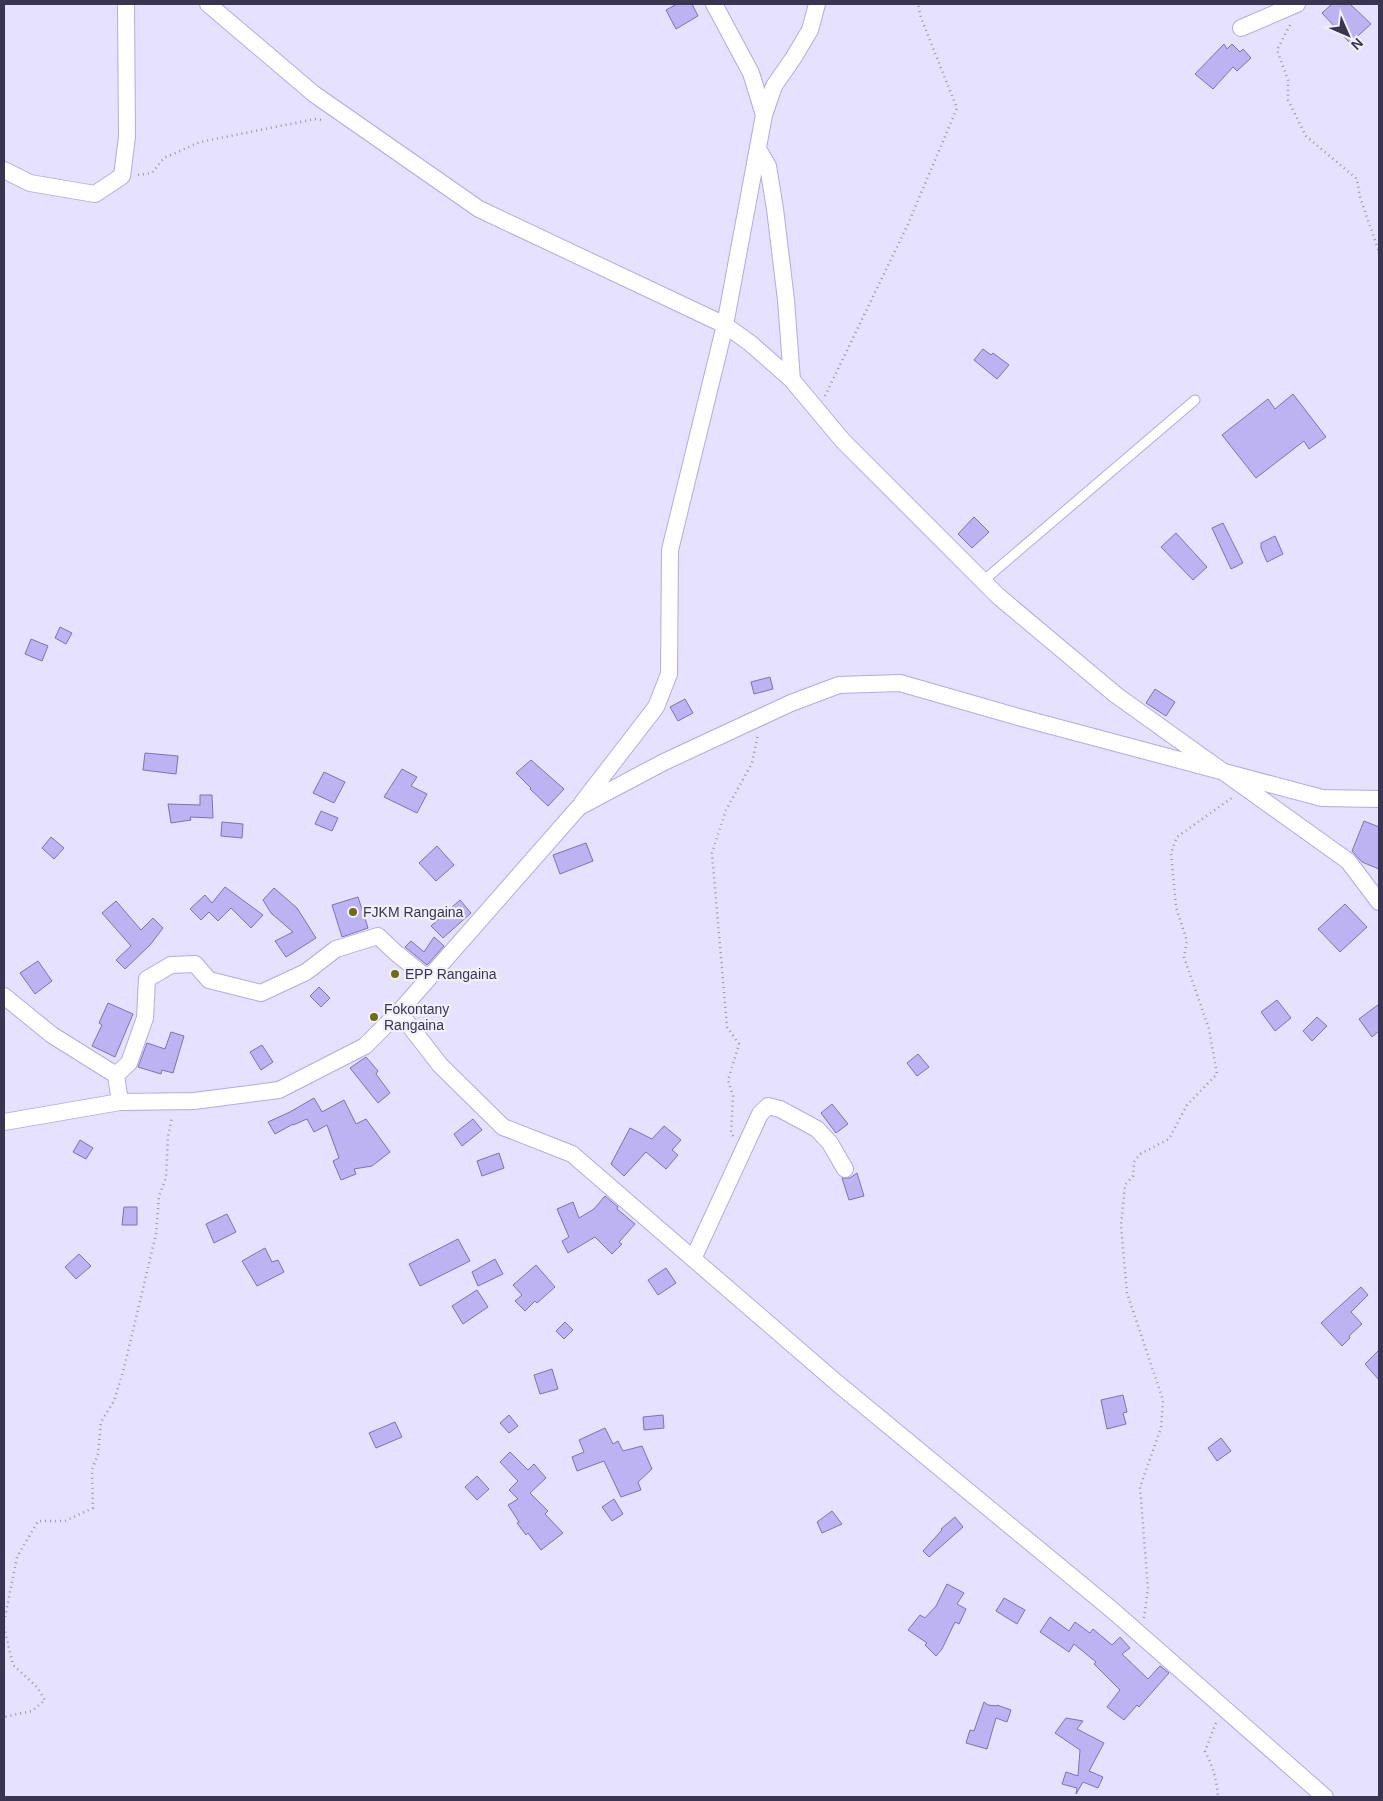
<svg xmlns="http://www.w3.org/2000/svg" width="1383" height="1801" viewBox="0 0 1383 1801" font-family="Helvetica,sans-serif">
  <rect width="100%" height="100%" fill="#e5e1fe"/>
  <path fill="#bdb3f2" stroke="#7e73b3" d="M677,4H692L698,16L676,29L666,10Z
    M1332,4H1350L1371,24L1350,43L1322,13Z
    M1224,44L1227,49L1232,44L1240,52L1243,49L1251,58L1237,71L1233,67L1213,89L1195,74Z
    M983,349L991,355L993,353L1009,365L997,379L974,360Z
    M1293,394L1326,437L1309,449L1304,441L1256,478L1222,435L1268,399L1275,409Z
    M974,517L989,532L972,548L958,534Z
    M1223,523L1243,563L1231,569L1212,528Z
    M1176,533L1207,567L1193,580L1161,547Z
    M1275,536L1283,554L1267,562L1261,548V543Z
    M60,627L72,633L66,644L55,638Z
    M31,639L48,646L42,661L25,654Z
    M770,677L773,689L754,694L751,682Z
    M1155,689L1175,702L1166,716L1146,703Z
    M685,699L693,713L678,721L670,707Z
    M145,753L178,756L176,774L143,770Z
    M531,760L564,789L548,806L530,789L531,788L516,773Z
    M402,769L417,777L411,786L427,794L417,813L384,797Z
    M324,772L345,782L334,803L313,793Z
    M200,795H212L213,818L190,817L191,820L171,823L168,804L200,805Z
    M321,811L338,818L332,831L315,824Z
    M1364,821L1379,827V869L1362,862L1352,851Z
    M222,822L243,824L242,838L221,836Z
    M51,837L64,848L54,859L42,848Z
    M586,843L593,861L560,874L553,855Z
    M437,846L454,865L436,881L419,863Z
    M225,887L263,915L251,928L231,908L218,921L209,912L201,920L190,909L205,895L212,903Z
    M274,888L297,908L316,938L286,957L275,941L293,932L271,913L263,900Z
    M358,897L368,928L342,937L332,905Z
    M460,900L471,913L443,938L431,926Z
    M116,901L141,930L153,918L163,928L150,945L125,969L116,960L131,946L102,913Z
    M1345,904L1367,927L1340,952L1318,929Z
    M434,937L444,946L427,965L405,947L411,941L424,952Z
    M38,961L52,981L35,994L20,973Z
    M319,987L330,998L321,1007L310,996Z
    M1277,1000L1291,1018L1275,1031L1261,1012Z
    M108,1003L133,1014L115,1057L92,1046L102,1025L99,1023Z
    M1379,1004V1031L1372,1037L1359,1019Z
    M1317,1017L1327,1026L1312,1041L1303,1031Z
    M171,1032L184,1036L173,1073L162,1070L161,1074L138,1067L147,1043L165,1049Z
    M262,1045L273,1062L261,1070L250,1052Z
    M918,1054L929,1067L917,1076L907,1063Z
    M366,1057L378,1071L376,1074L390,1093L378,1103L350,1068Z
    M314,1098L322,1112L344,1100L356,1124L366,1119L390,1152L372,1166L354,1169L356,1174L341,1180L333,1161L339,1158L327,1125L314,1132L307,1119L293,1125V1124L275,1134L268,1122L290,1112Z
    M832,1104L848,1124L836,1133L821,1113Z
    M473,1119L482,1130L462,1146L454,1134Z
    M664,1126L681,1140L672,1150L678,1155L666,1169L646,1152L624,1176L611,1164L630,1128L652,1139Z
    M80,1140L93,1148L86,1159L73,1152Z
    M499,1153L504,1168L482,1176L477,1161Z
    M857,1173L864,1196L849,1200L842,1178H850Z
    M605,1196L618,1207L617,1209L635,1224L619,1242L622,1244L612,1254L595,1237L568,1253L562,1241L569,1237L557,1209L573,1202L579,1218L594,1209Z
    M124,1207H137V1225H122Z
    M227,1214L236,1232L214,1243L206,1224Z
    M458,1239L470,1261L420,1286L409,1264Z
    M265,1248L272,1262L278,1260L284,1272L257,1286L242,1261Z
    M79,1254L91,1266L76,1279L65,1267Z
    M495,1259L503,1274L478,1286L472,1272Z
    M536,1265L555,1287L537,1303L535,1301L525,1311L515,1301L522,1295L513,1285Z
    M666,1268L676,1283L658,1295L648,1280Z
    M1361,1287L1368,1295L1351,1312L1362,1324L1349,1336L1350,1338L1342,1346L1321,1323Z
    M477,1290L488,1307L463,1324L452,1306Z
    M565,1322L573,1330L564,1339L556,1331Z
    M1379,1350V1380L1365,1364Z
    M552,1369L558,1389L540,1394L534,1375Z
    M1123,1395L1127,1412L1123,1413L1126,1424L1107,1429L1101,1400Z
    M509,1415L518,1426L509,1433L500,1423Z
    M663,1415L664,1428L644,1430L643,1417Z
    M395,1422L402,1437L376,1448L369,1433Z
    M605,1428L613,1444L618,1441L623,1451L642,1446L652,1469L638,1482L641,1490L621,1497L604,1461L577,1471L572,1457L584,1452L579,1440Z
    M1221,1438L1231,1451L1217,1461L1208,1448Z
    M510,1452L528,1470L534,1464L546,1478L530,1493L548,1511L545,1514L563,1533L541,1550L528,1533L526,1535L517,1523L519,1522L508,1505L518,1499L509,1490L518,1481L500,1462Z
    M477,1476L489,1489L477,1500L465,1487Z
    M614,1499L623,1514L612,1521L602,1507Z
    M832,1511L842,1524L822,1533L817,1522Z
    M955,1517L963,1527L929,1557L923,1551L942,1530L941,1529Z
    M947,1584L964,1593L957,1604L966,1609L959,1624L955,1622L942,1649L936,1656L925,1645L927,1643L908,1630L920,1615L925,1618L936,1606Z
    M1004,1598L1025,1610L1017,1624L996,1611Z
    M1050,1617L1069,1631L1075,1622L1090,1633L1093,1629L1112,1645L1120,1637L1130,1648L1122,1654L1148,1679L1160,1666L1169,1673L1139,1707L1137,1705L1124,1720L1107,1707L1120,1690L1094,1664L1096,1662L1074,1644L1069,1652L1040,1632Z
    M984,1702L988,1705L997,1706V1705L1011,1710L1007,1722L996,1718L987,1749L966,1743L970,1730L974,1731Z
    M1066,1718L1083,1721L1077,1729L1104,1743L1089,1771L1103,1777L1098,1788L1083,1782L1076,1794L1077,1788L1062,1784L1066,1772L1078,1776L1080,1750L1055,1733Z"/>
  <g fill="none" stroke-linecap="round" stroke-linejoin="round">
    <g stroke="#b3a9ed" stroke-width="11">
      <path id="service" d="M983,581L1195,400"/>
    </g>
    <g stroke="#b3a9ed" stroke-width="18">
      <path id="minor" d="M208,4L314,94L479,209L725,325L750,343L792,380L843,441L998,596L1116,695L1348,861L1379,902
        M1241,28L1297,4
        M764,115L774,86L794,57L810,30L817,4
        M758,149L768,166L775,209L786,300L792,380
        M4,170L30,183L95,194L122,176L127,137L126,4
        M582,803L656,707L669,674L670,550L725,325L764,115L751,73L714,4
        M4,996L52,1035L116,1075L120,1102
        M399,1012L440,1065L503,1127L572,1154L837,1383L1111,1609L1325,1797
        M116,1075L129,1063L145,1018L147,979L171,965L195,964L209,980L261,993L306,972L336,949L378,936L395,952L422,974L427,980
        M4,1122L120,1102L194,1101L279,1090L365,1046L399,1012L579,807L664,762L791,703L839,685L900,683L1022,718L1322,798L1379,799
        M693,1259L760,1114L768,1106L780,1109L817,1129L830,1143L845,1169"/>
    </g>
    <path stroke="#9894b1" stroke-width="2.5" stroke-dasharray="1 4" stroke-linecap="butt" d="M1290,25L1277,50L1288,80V100L1306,136L1357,179L1360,197L1379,252
      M138,175L152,173L164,158L200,142L315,119L322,120
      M825,396L908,224L957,108L921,18L918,4
      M733,1136L731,1133L733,1096L728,1080L739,1044L727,1027L712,853L726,810L752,763L758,734
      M1144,1618L1148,1588L1140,1487L1161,1428L1163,1400L1127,1293L1121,1226L1125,1185L1133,1176L1134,1162L1140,1154L1169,1139L1187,1105L1217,1074L1209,1029L1184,957L1187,941L1176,907L1171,853L1177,837L1233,797
      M4,1622L17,1557L38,1521H65L93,1508L92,1470L98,1454L101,1422L114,1401L124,1368L156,1234L159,1196L166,1178L168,1136L172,1117
      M4,1627L13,1665L37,1687L45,1700L32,1711L4,1717
      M1216,1723L1205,1751C1213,1767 1217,1780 1218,1797"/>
    <use href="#service" stroke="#fff" stroke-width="9"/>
    <use href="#minor" stroke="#fff" stroke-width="16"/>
  </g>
  <g fill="#6c6e11" stroke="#f2f0ff" stroke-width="2">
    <circle cx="353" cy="912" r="5"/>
    <circle cx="395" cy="974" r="5"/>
    <circle cx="374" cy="1017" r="5"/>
  </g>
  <g text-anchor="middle" stroke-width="4.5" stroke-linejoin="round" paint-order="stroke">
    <g font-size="14" fill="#393551" stroke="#f2f0ff" text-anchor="start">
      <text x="363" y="917">FJKM Rangaina</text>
      <text x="405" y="979">EPP Rangaina</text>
      <text x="384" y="1014">Fokontany<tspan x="384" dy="16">Rangaina</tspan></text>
    </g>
  </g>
  <rect width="1383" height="1801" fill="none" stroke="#393551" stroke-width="10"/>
  <g transform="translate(1348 35) rotate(135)" stroke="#f2f0ff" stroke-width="4" paint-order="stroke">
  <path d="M0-4L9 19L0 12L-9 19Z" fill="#393551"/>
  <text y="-8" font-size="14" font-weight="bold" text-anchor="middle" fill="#393551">N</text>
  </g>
</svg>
